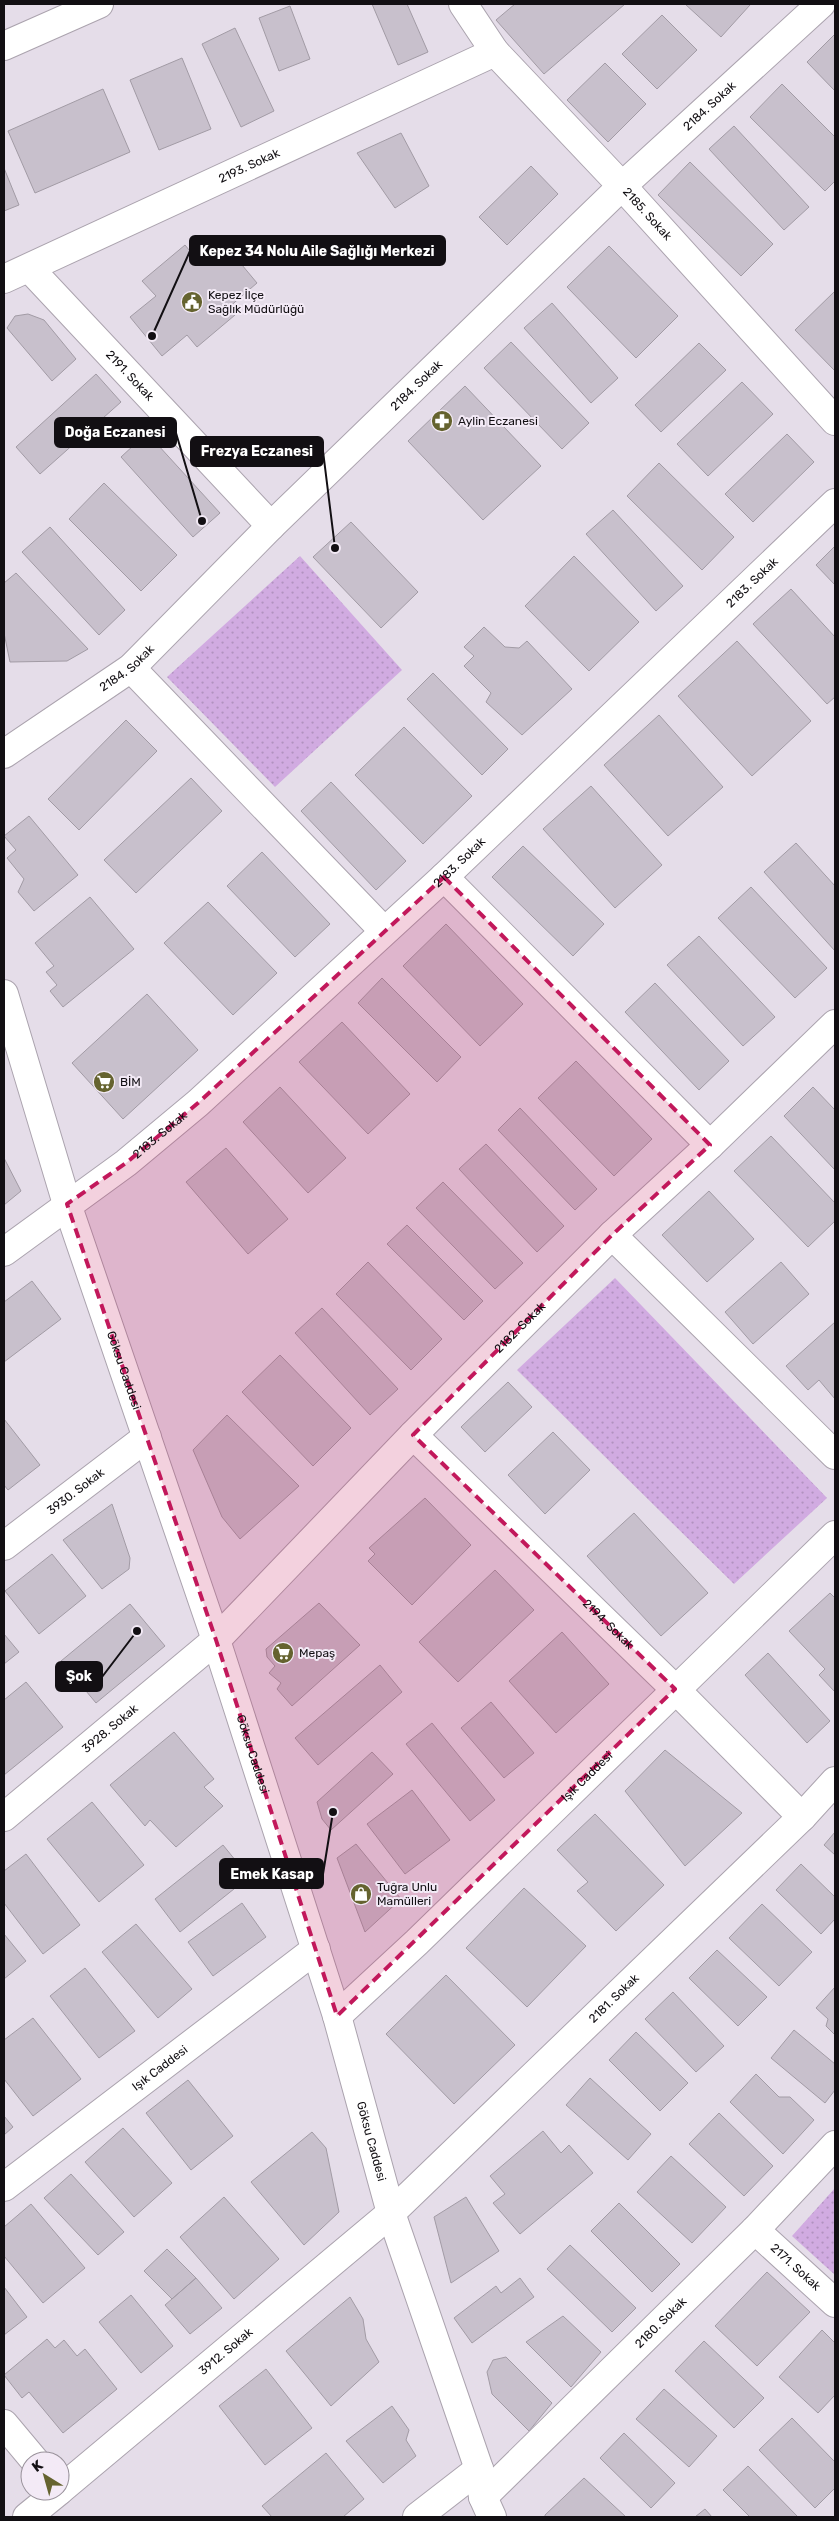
<svg xmlns="http://www.w3.org/2000/svg" width="839" height="2521" viewBox="0 0 839 2521" font-family="Rubik,sans-serif">
  <defs>
    <pattern id="grass-dots" width="8" height="8" patternUnits="userSpaceOnUse" patternTransform="scale(1.25)"><rect width="8" height="8" fill="#d1abe1"/><path d="M2 2h.1M6 6h.1" fill="none" stroke="#b292c0" stroke-width="1.8" stroke-linecap="round"/></pattern>
  </defs>
  <rect width="100%" height="100%" fill="#e5dde9"/>
  <path fill="url(#grass-dots)" d="M300,556L402,670L275,787L167,677Z
    M615,1278L827,1498L734,1584L517,1370Z
    M835,2188V2275L792,2236Z"/>
  <path fill="#c8c0cc" stroke="#a29ba5" d="M372,4H407L428,52L398,65Z
    M515,4H625L544,74L496,20Z
    M685,4H748L750,5L721,37Z
    M290,6L310,59L279,71L259,18Z
    M662,15L697,50L657,89L622,54Z
    M235,28L274,111L241,127L202,44Z
    M835,34V91L807,62Z
    M182,58L211,129L159,150L130,80Z
    M605,63L646,104L608,142L567,100Z
    M782,84L835,137V181L825,191L750,117Z
    M103,89L130,152L35,193L8,131Z
    M734,126L809,207L784,230L709,149Z
    M401,133L429,186L395,208L357,153Z
    M690,162L773,244L741,276L658,195Z
    M531,166L558,194L507,245L479,217Z
    M4,168L19,205L4,211Z
    M222,241L257,283L228,308L235,315L197,347L187,335L162,356L130,317L156,296L142,281L185,245L198,261Z
    M609,246L678,316L636,358L567,287Z
    M835,291V371L795,330Z
    M552,303L618,378L591,403L524,328Z
    M28,314L44,320L76,359L52,381L7,328L15,316Z
    M511,342L589,423L562,449L484,368Z
    M699,343L726,370L661,432L635,405Z
    M96,374L121,402L40,474L16,447Z
    M742,382L773,414L708,476L677,444Z
    M465,386L541,466L483,520L408,441Z
    M147,433L220,513L193,537L121,457Z
    M787,434L814,462L753,522L725,494Z
    M659,463L734,537L702,570L627,496Z
    M104,483L177,555L141,591L69,519Z
    M613,510L683,586L656,611L586,534Z
    M351,522L418,592L381,628L313,557Z
    M50,527L125,610L99,635L22,552Z
    M835,546V585L816,565Z
    M574,556L639,622L589,671L525,606Z
    M16,573L88,649L67,661L10,662L4,633V583Z
    M791,589L835,637V697L827,704L753,624Z
    M484,627L505,647L519,648L527,641L572,689L522,735L486,702L491,693L464,666L474,656L464,647Z
    M737,641L811,721L752,776L678,696Z
    M433,673L508,749L482,775L407,699Z
    M659,715L723,787L668,836L604,765Z
    M126,720L157,751L79,830L48,799Z
    M404,727L472,796L423,844L355,775Z
    M191,778L222,811L136,893L104,860Z
    M331,782L406,861L376,890L301,811Z
    M591,786L662,865L615,908L543,829Z
    M29,816L78,875L34,911L18,892L24,879L7,858L16,850L4,836Z
    M796,843L835,886V951L764,872Z
    M523,846L604,924L573,956L492,877Z
    M262,852L330,924L295,957L227,886Z
    M751,887L827,968L795,998L718,918Z
    M90,897L134,949L63,1007L50,991L57,985L46,972L54,966L35,943Z
    M208,902L277,973L233,1015L164,943Z
    M446,924L523,1004L480,1046L403,966Z
    M699,936L775,1017L743,1046L667,965Z
    M382,978L461,1057L437,1082L358,1003Z
    M655,983L729,1061L699,1090L625,1012Z
    M147,994L198,1050L123,1119L72,1063Z
    M342,1022L410,1094L368,1134L299,1062Z
    M576,1061L652,1139L614,1176L538,1098Z
    M280,1087L346,1158L308,1193L243,1122Z
    M813,1087L835,1110V1170L784,1116Z
    M520,1108L597,1189L575,1210L498,1130Z
    M771,1136L835,1203V1221L808,1247L734,1171Z
    M486,1144L564,1226L537,1252L459,1169Z
    M226,1148L288,1219L248,1254L186,1182Z
    M4,1158L21,1191L4,1205Z
    M443,1182L523,1263L495,1289L416,1208Z
    M709,1191L754,1239L707,1282L662,1235Z
    M407,1225L483,1301L464,1320L387,1244Z
    M368,1262L442,1339L411,1370L336,1294Z
    M781,1262L809,1294L753,1344L725,1312Z
    M32,1281L61,1319L4,1362V1302Z
    M322,1308L398,1389L370,1415L295,1333Z
    M835,1322V1399L819,1380L808,1390L786,1366Z
    M280,1355L351,1428L313,1466L242,1392Z
    M508,1382L532,1407L485,1452L461,1427Z
    M227,1415L299,1486L240,1539L222,1517L193,1450Z
    M4,1419L40,1465L8,1490L4,1485Z
    M553,1432L590,1470L545,1514L508,1475Z
    M425,1498L471,1545L412,1605L368,1561L375,1554L369,1548Z
    M112,1504L130,1558L129,1569L102,1589L63,1540Z
    M634,1513L708,1593L661,1636L587,1556Z
    M52,1554L86,1596L39,1634L5,1591Z
    M495,1570L534,1610L458,1682L419,1642Z
    M830,1593L835,1598V1692L819,1675L825,1669L789,1631Z
    M319,1603L360,1645L292,1706L277,1689L281,1683L269,1673L275,1666L267,1657L266,1649Z
    M130,1604L165,1646L96,1703L61,1661Z
    M562,1632L609,1684L556,1733L509,1681Z
    M4,1634L19,1652L4,1664Z
    M768,1653L830,1721L807,1743L745,1675Z
    M380,1665L402,1692L318,1765L295,1738Z
    M26,1682L63,1727L4,1775V1700Z
    M491,1702L534,1753L504,1778L461,1728Z
    M432,1723L495,1800L470,1821L406,1744Z
    M174,1732L214,1779L204,1787L223,1806L176,1847L150,1820L145,1826L110,1785Z
    M665,1750L742,1813L685,1866L625,1791Z
    M372,1752L393,1774L331,1830L322,1819L317,1802Z
    M412,1790L450,1840L405,1874L367,1824Z
    M92,1802L144,1865L99,1902L47,1839Z
    M595,1814L664,1885L616,1931L577,1891L588,1882L557,1850Z
    M835,1832V1855L824,1845Z
    M356,1844L401,1899L365,1932L337,1858Z
    M223,1845L249,1877L180,1932L155,1899Z
    M26,1854L80,1925L43,1954L4,1903V1871Z
    M801,1864L835,1897V1919L821,1934L776,1890Z
    M524,1888L586,1946L527,2007L466,1948Z
    M242,1903L266,1937L213,1976L188,1942Z
    M762,1904L812,1952L779,1986L729,1938Z
    M136,1924L192,1989L158,2018L102,1952Z
    M4,1934L26,1961L4,1979Z
    M717,1950L767,1997L738,2026L689,1978Z
    M85,1968L135,2031L99,2058L50,1996Z
    M446,1975L515,2045L454,2104L386,2034Z
    M835,1987V2035L826,2026L828,2019L816,2008Z
    M673,1992L724,2046L696,2072L645,2019Z
    M33,2018L81,2079L33,2116L4,2079V2040Z
    M794,2030L835,2064V2090L825,2103L771,2058Z
    M636,2032L688,2083L660,2111L609,2060Z
    M756,2074L779,2097H790L814,2120L783,2154L730,2102Z
    M590,2078L651,2134L628,2160L566,2105Z
    M188,2080L233,2136L191,2170L146,2113Z
    M719,2113L773,2166L744,2196L689,2144Z
    M4,2116L13,2127L4,2135Z
    M123,2128L172,2183L134,2217L85,2162Z
    M543,2131L561,2153L569,2145L593,2173L520,2234L493,2203L505,2194L490,2176Z
    M312,2132L326,2148L339,2212L304,2245L251,2182Z
    M671,2156L726,2207L692,2243L637,2192Z
    M71,2174L124,2232L98,2255L44,2198Z
    M224,2197L279,2259L234,2299L180,2237Z
    M466,2197L499,2251L451,2283L434,2217Z
    M619,2203L680,2264L652,2292L591,2231Z
    M31,2204L85,2268L43,2303L4,2256V2227Z
    M570,2245L636,2308L612,2332L547,2269Z
    M167,2249L196,2278L172,2299L144,2271Z
    M767,2272L810,2312L757,2366L715,2326Z
    M196,2278L222,2308L190,2334L165,2305Z
    M520,2278L534,2297L472,2343L454,2318L496,2286L501,2293Z
    M4,2287L27,2317L4,2335Z
    M131,2295L173,2346L141,2373L99,2322Z
    M350,2297L363,2319L366,2339L379,2362L331,2406L286,2351Z
    M563,2316L601,2352L571,2387L526,2342Z
    M822,2330L835,2343V2395L818,2413L779,2377Z
    M47,2339L55,2348L64,2340L77,2356L85,2349L117,2389L63,2433L29,2392L22,2398L4,2375Z
    M704,2341L764,2398L734,2428L675,2371Z
    M506,2357L552,2403L529,2431L492,2394L487,2372L493,2360Z
    M266,2369L312,2428L265,2465L219,2406Z
    M664,2389L717,2436L689,2467L636,2419Z
    M392,2406L409,2430L406,2440L416,2456L383,2483L346,2441Z
    M792,2418L835,2462V2488L815,2508L759,2450Z
    M624,2433L675,2483L651,2508L600,2458Z
    M326,2453L364,2499L343,2517H272L262,2506Z
    M748,2466L798,2517H750L723,2490Z
    M584,2478L626,2517H545V2515Z
    M705,2509L712,2517H695Z"/>
  <g fill="none" stroke-linecap="round" stroke-linejoin="round">
    <g stroke="#aba3ae" stroke-width="30">
      <g id="street">
        <path id="s1" d="M463,4L495,52L622,186L835,421"/>
        <path id="s2" d="M30,269L271,526"/>
        <path id="s3" d="M4,279L495,52"/>
        <path d="M131,668L384,931"/>
        <path id="s4" d="M4,754L131,668L271,526L622,186L821,4"/>
        <path d="M444,877L710,1145"/>
        <path d="M612,1235L835,1455"/>
        <path id="s5" d="M4,1252L126,1163L198,1103L444,877L835,503"/>
        <path id="s6" d="M413,1435L675,1689L802,1817"/>
        <path id="s7" d="M4,1546L147,1437"/>
        <path id="s8" d="M4,1817L216,1640L413,1435L612,1235L710,1145L835,1024"/>
        <path id="s9" d="M755,2230L835,2303"/>
        <path d="M4,2424L35,2461"/>
        <path id="s10" d="M60,2490L391,2213L802,1817L835,1781"/>
        <path id="s11" d="M483,2497L755,2230L835,2145"/>
        <path d="M27,2517L59,2491"/>
        <path d="M417,2517L479,2469"/>
      </g>
    </g>
    <g stroke="#aba3ae" stroke-width="30">
      <g id="secondary">
        <path id="s12" d="M4,994L67,1204L216,1640L337,2016L391,2213L479,2469L483,2497L492,2517"/>
        <path id="s13" d="M337,2016L417,1942L835,1535"/>
        <path id="s14" d="M4,2187L316,1949"/>
      </g>
    </g>
    <g stroke="#aba3ae" stroke-width="30">
      <path id="primary" d="M4,46L99,4"/>
    </g>
    <use href="#street" stroke="#fff" stroke-width="28"/>
    <use href="#secondary" stroke="#fff" stroke-width="28"/>
    <use href="#primary" stroke="#fff" stroke-width="28"/>
  </g>
  <path fill="#c2185b" fill-opacity="0.2" stroke="#c2185b" stroke-width="4" stroke-dasharray="10 6" stroke-linejoin="round" d="M444,877L710,1145L612,1235L413,1435L675,1689L337,2016L216,1640L67,1204L126,1163L198,1103Z"/>
  <defs>
    <g id="civic-disc" transform="scale(1.125)"><circle r="9.5" fill="#65632f" stroke="#f3eaf6"/><path d="M-.6-6.5H3V-4.5H.6V-3L4-1V1h2V6H-6V1h2V-1L-.6-3ZM-1.2 2.5V6h2.4V2.5Z" fill="#fff"/></g>
    <g id="pharmacy-disc" transform="scale(1.125)"><circle r="9.5" fill="#65632f" stroke="#f3eaf6"/><path d="M-2-6h4v4h4v4h-4v4h-4v-4h-4v-4h4Z" fill="#fff"/></g>
    <g id="supermarket-disc" transform="scale(1.125)"><circle r="9.5" fill="#65632f" stroke="#f3eaf6"/><path d="M-6-5.5h2.5l.6 2H6L4.5 2H-2.5L-4.4-4H-6ZM-1.5 3.2a1.3 1.3 0 1 0 .1 0ZM3 3.2a1.3 1.3 0 1 0 .1 0Z" fill="#fff"/></g>
    <g id="shop-disc" transform="scale(1.125)"><circle r="9.5" fill="#65632f" stroke="#f3eaf6"/><path d="M-5-2.5h2.3a2.7 3.5 0 0 1 5.4 0H5L5.5 6h-11ZM-1.5-2.5h3a1.5 2.3 0 0 0-3 0Z" fill="#fff"/></g>
  </defs>
  <g fill-rule="evenodd">
    <use href="#civic-disc" x="192" y="302"/>
    <use href="#pharmacy-disc" x="442" y="421"/>
    <use href="#supermarket-disc" x="104" y="1082"/>
    <use href="#supermarket-disc" x="283" y="1653"/>
    <use href="#shop-disc" x="361" y="1894"/>
  </g>
  <g text-anchor="middle" stroke-width="4" stroke-linejoin="round" paint-order="stroke">
    <g font-size="12" fill="#120f13" stroke="#f3eaf6">
      <text dy="4" stroke="none"><textPath href="#s4" startOffset="960">2184. Sokak</textPath></text>
      <text dy="4" stroke="none"><textPath href="#s3" startOffset="270">2193. Sokak</textPath></text>
      <text dy="4" stroke="none"><textPath href="#s1" startOffset="280">2185. Sokak</textPath></text>
      <text dy="4" stroke="none"><textPath href="#s2" startOffset="146">2191. Sokak</textPath></text>
      <text dy="4" stroke="none"><textPath href="#s4" startOffset="555">2184. Sokak</textPath></text>
      <text dy="4" stroke="none"><textPath href="#s5" startOffset="1005">2183. Sokak</textPath></text>
      <text dy="4" stroke="none"><textPath href="#s4" startOffset="150">2184. Sokak</textPath></text>
      <text dy="4" stroke="none"><textPath href="#s5" startOffset="600">2183. Sokak</textPath></text>
      <text dy="4" stroke="none"><textPath href="#s5" startOffset="195">2183. Sokak</textPath></text>
      <text dy="4" stroke="none"><textPath href="#s8" startOffset="712">2182. Sokak</textPath></text>
      <text dy="4" stroke="none"><textPath href="#s12" startOffset="395">Göksu Caddesi</textPath></text>
      <text dy="4" stroke="none"><textPath href="#s7" startOffset="90">3930. Sokak</textPath></text>
      <text dy="4" stroke="none"><textPath href="#s6" startOffset="272">2194. Sokak</textPath></text>
      <text dy="4" stroke="none"><textPath href="#s8" startOffset="138">3928. Sokak</textPath></text>
      <text dy="4" stroke="none"><textPath href="#s12" startOffset="800">Göksu Caddesi</textPath></text>
      <text dy="4" stroke="none"><textPath href="#s13" startOffset="346">Işık Caddesi</textPath></text>
      <text dy="4" stroke="none"><textPath href="#s10" startOffset="741">2181. Sokak</textPath></text>
      <text dy="4" stroke="none"><textPath href="#s14" startOffset="196">Işık Caddesi</textPath></text>
      <text dy="4" stroke="none"><textPath href="#s12" startOffset="1205">Göksu Caddesi</textPath></text>
      <text dy="4" stroke="none"><textPath href="#s9" startOffset="55">2171. Sokak</textPath></text>
      <text dy="4" stroke="none"><textPath href="#s11" startOffset="249">2180. Sokak</textPath></text>
      <text dy="4" stroke="none"><textPath href="#s10" startOffset="216">3912. Sokak</textPath></text>
    </g>
    <g font-size="12" fill="#120f13" stroke="#f3eaf6" text-anchor="start">
      <text x="208" y="299">Kepez İlçe<tspan x="208" dy="14">Sağlık Müdürlüğü</tspan></text>
      <text x="458" y="425">Aylin Eczanesi</text>
      <text x="120" y="1086">BİM</text>
      <text x="299" y="1657">Mepaş</text>
      <text x="377" y="1891">Tuğra Unlu<tspan x="377" dy="14">Mamülleri</tspan></text>
    </g>
  </g>
  <path fill="none" stroke="#120f13" stroke-width="2" d="M152 336L190 251M202 521L176 433M335 548L323 451M137 1631L102 1677M333 1812L323 1874"/>
  <g fill="#120f13" stroke="#f3eaf6" stroke-width="2">
    <circle cx="152" cy="336" r="5"/>
    <circle cx="202" cy="521" r="5"/>
    <circle cx="335" cy="548" r="5"/>
    <circle cx="137" cy="1631" r="5"/>
    <circle cx="333" cy="1812" r="5"/>
  </g>
  <g fill="#120f13" stroke="#120f13" stroke-width="2">
    <rect x="190" y="236" width="255" height="29" rx="5"/>
    <rect x="55" y="418" width="121" height="29" rx="5"/>
    <rect x="191" y="437" width="132" height="29" rx="5"/>
    <rect x="56" y="1662" width="46" height="29" rx="5"/>
    <rect x="220" y="1859" width="103" height="29" rx="5"/>
  </g>
  <g font-size="14" text-anchor="middle" font-weight="bold" fill="#fff">
    <text x="317" y="256">Kepez 34 Nolu Aile Sağlığı Merkezi</text>
    <text x="115" y="437">Doğa Eczanesi</text>
    <text x="257" y="456">Frezya Eczanesi</text>
    <text x="79" y="1681">Şok</text>
    <text x="272" y="1879">Emek Kasap</text>
  </g>
  <rect width="839" height="2521" fill="none" stroke="#120f13" stroke-width="10"/>
  <g transform="translate(45 2476) rotate(323)"><circle r="24" fill="#f3eaf6" stroke="#99929b"/>
  <path d="M0-4L9 19L0 12L-9 19Z" fill="#65632f"/>
  <text y="-8" font-size="14" font-weight="bold" text-anchor="middle" fill="#120f13">K</text>
  </g>
</svg>
